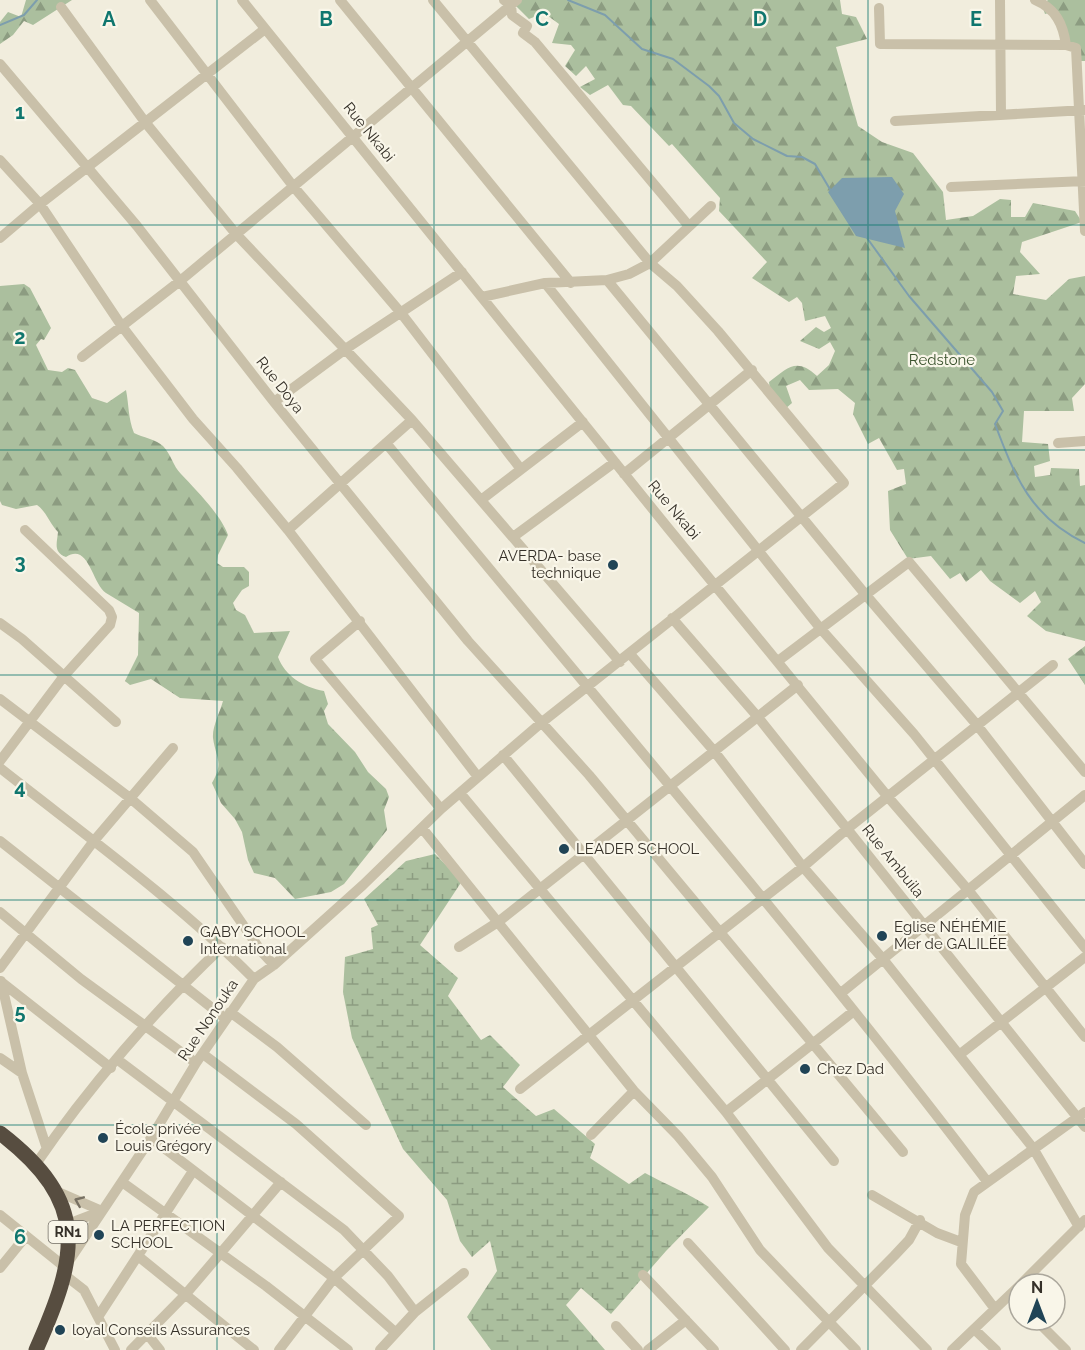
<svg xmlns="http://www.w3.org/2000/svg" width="1085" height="1350" viewBox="0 0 1085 1350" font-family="Raleway,sans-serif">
  <defs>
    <pattern id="forest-firs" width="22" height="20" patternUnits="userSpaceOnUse" patternTransform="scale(1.5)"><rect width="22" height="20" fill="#abbf9e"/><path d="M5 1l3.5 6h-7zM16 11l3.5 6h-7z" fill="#8c9c81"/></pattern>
    <pattern id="wetland-marsh" width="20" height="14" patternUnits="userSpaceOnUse" patternTransform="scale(1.5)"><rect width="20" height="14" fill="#abbf9e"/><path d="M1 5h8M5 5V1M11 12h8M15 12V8" fill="none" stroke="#8c9c81"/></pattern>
  </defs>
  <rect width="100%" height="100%" fill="#f1eddd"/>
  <path fill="url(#forest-firs)" d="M26,0H72L33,25L24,21L13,35L0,44V22L8,12L21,17Z
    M520,0H840L842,14L856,17L867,39L836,47L858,126L882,142L913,153L943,192L946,220L973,216L1000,199L1011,200V217H1025L1033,203L1075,211L1082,222L1022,242L1020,252L1040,274L1016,276L1013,294L1046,300L1069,279L1085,276V384L1072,398L1074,411H1024L1022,442L1048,444L1050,461L1034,466L1035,477L1050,475L1051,468L1079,469L1080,486L1085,485V641L1046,631L1027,616L1041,602L1035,591L1020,603L990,581L981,570L966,582L960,573L950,579L931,556L908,559L890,530L888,491L906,484L904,469L897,470L879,438L868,444L853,414L855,403L838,389L809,390L800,380L786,386L792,403L785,409L770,390L769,382C788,368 796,357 817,376L829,365L835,351L830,342L819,349L800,341L816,327L824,332L831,328L825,316L805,321L802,303L797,297L789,302L752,278L767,262L719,211L720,198L672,144L669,146L631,106L623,105L608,85L590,95L580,87L595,79L586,66L576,76L565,66L575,50L571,45L552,43L559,24L544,13L529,19L516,6Z
    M1048,0H1085V61H1076L1056,11L1045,14L1042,5Z
    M24,284L30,288L51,328L44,340L41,339L36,345L48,370L62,372L68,368L75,370L92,398L107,403L126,390C129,405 128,418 134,433C142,437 157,440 163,446C171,454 173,466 181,474C196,490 221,515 228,535L218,555L217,563L223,567H244L249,572V586L242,590L233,603L236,610L245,615L254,633L290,631L278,657C285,676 303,687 324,691L328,704L324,711L328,724L355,752L368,772L386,789L389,797L384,810L387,830L344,884L331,892L295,899L275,878L254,873L248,860L242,832L235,819L221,803L212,783C224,762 216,759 213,738C212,727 220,712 223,701L180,698L151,679L130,685L125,681L138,655L139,613C128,606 117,600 106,593C92,584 89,542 66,557C53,552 57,543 58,532C50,524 46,511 37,505L16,509L2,505L0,501V286Z
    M1085,646V685L1068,659Z"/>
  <path fill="url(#wetland-marsh)" d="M435,854L462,881L420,945L458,978L448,996L481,1040L490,1035L520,1065L503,1087L536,1116L554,1109L595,1144L590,1158L629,1184L645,1173C667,1185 688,1193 709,1207L666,1251L611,1314L581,1288L566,1305L605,1350H491L467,1317L497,1271L490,1241L472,1257L460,1241L447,1200L403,1149L352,1038L343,992L345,957L373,949L371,928L378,925L364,899L406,861Z"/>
  <path fill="#7d9ead" d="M892,177L904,194L895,211L905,248L856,236L828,192L842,178Z"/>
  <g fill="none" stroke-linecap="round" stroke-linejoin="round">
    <path stroke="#7d9ead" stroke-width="2" d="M568,0L605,15L642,49L673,59L709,86L719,96L734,123L753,139L787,156L802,157L815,164L831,191
      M0,25L24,15L37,0
      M867,238L909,296L992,392L1003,411L995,424C1015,477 1031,517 1085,543"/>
    <path stroke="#c9c0a9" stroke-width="10" d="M150,0L293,186L401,313L520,468
      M242,0L668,528L888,797L969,891L1085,1037
      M340,0L571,283
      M504,0L511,6L512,15L527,26L523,33L535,42L688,225
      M1000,0L1001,115
      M1035,0C1056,9 1063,24 1066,45
      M61,7L145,122L236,234L412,420L620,662
      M879,8L880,44L1066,45L1076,48L1085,231
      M0,64L137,226L274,402L468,641L589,775L903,1152
      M895,121L1085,110
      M0,160L40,204L121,325L193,419L237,468L288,530L478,777
      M951,187L1085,181
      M0,238L40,204L265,29
      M607,280L865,594L977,725L1085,864
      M545,283L820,628L914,734L1085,948
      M482,297L545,283L607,280L629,274L650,263L711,206
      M82,357L180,281L517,0
      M274,402L347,348L462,272
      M386,443C586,689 795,928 986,1180
      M1058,443L1085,441
      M624,474L752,370
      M481,500L583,422
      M288,530L412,420
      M513,537L615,462
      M672,618L757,716L1085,1127
      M360,621L315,659L441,809
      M0,623L22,639L116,722
      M630,654L714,751L803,867L883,959L1033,1148L1079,1227
      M778,661L909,562L1085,772
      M0,699L130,798L193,852L261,951L274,965
      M503,755L834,1161
      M0,761L64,676L110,625L112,617L109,610L25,530
      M0,768C86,836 177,901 254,979
      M460,793L726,1112L828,1248L927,1350
      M422,828L634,1091L678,1136L712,1177L760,1250L856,1350
      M0,841L226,1019
      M0,912L81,979L196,1063
      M459,947L498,922L798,685
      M0,968L93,842L173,748
      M0,981L111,1068
      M1,981L22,1073L46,1146
      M841,993L1085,795
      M230,1012L277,1047L366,1125
      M203,1054L296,1124L399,1216L334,1278L279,1350
      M959,1055L1085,957
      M0,1058L22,1073
      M118,1060L344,1230L388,1276L415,1312
      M520,1089L803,867L847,829L1053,665
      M726,1112L854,1011
      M591,1135L634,1091
      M151,1138L334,1278L395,1332
      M36,1164C86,1090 157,1008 222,947
      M122,1182L266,1286L348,1350
      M56,1191L102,1211
      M872,1195L937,1233L961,1242
      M0,1215L61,1264
      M68,1224L102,1211
      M688,1243L785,1350
      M138,1256L254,1350
      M69,1261L151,1138L196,1063L254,979L274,965L363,885L441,809L541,723L844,483L718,331L677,286L650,263L433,0
      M0,1268L26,1236
      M643,1275L714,1350
      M66,1276L84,1290L115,1350
      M1021,1284L1085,1220
      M995,1309L961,1264L965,1215L974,1192L1085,1112
      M98,1317L193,1171
      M1036,1320L1066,1350
      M616,1326L638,1350
      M974,1329L996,1350
      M148,1335L160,1350
      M131,1350L185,1295L281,1182
      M380,1350L415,1312L464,1273
      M648,1350L686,1320
      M801,1350L894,1256L909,1240L920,1220
      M952,1350L1019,1286"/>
    <path stroke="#574d40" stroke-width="15" d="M0,1133C91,1203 78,1255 36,1350"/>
  </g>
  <defs><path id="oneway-chevron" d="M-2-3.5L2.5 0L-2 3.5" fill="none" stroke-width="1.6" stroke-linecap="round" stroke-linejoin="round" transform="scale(1.5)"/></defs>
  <use stroke="#787163" href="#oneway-chevron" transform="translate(79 1201) rotate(-157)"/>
  <path fill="none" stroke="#0f766e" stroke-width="1.5" stroke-opacity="0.55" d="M217,0V1350M434,0V1350M651,0V1350M868,0V1350M0,225H1085M0,450H1085M0,675H1085M0,900H1085M0,1125H1085"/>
  <g fill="#204456" stroke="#f9f6e9" stroke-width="2">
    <circle cx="613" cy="565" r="6"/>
    <circle cx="564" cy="849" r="6"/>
    <circle cx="882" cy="936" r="6"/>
    <circle cx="188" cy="941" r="6"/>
    <circle cx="805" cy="1069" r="6"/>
    <circle cx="103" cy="1138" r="6"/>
    <circle cx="99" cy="1235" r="6"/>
    <circle cx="60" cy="1330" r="6"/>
  </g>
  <g text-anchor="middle" stroke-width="4.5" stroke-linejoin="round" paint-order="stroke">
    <rect fill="#f9f6e9" stroke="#706c63" stroke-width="1.5" x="48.5" y="1221" width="39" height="22" rx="4.5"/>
    <g font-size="14" font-weight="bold" fill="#363129">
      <text x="68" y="1237">RN1</text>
    </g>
    <g font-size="15" fill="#363129" stroke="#f9f6e9">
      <text transform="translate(369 132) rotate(51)" y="5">Rue Nkabi</text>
      <text transform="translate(280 385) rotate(52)" y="5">Rue Doya</text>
      <text transform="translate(674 510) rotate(50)" y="5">Rue Nkabi</text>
      <text transform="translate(893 861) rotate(51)" y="5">Rue Ambuila</text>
      <text transform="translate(208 1020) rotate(-56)" y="5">Rue Nonouka</text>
    </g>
    <g font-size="15" fill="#3b532e" stroke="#f9f6e9">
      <text x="942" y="365">Redstone</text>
    </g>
    <g font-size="15" fill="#363129" stroke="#f9f6e9" text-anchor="start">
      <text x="601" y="561" text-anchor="end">AVERDA- base<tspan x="601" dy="17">technique</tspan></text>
      <text x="576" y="854">LEADER SCHOOL</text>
      <text x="894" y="932">Eglise NÉHÉMIE<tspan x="894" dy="17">Mer de GALILÉE</tspan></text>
      <text x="200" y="937">GABY SCHOOL<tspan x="200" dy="17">International</tspan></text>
      <text x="817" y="1074">Chez Dad</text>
      <text x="115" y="1134">École privée<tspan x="115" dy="17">Louis Grégory</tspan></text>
      <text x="111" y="1231">LA PERFECTION<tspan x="111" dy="17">SCHOOL</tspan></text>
      <text x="72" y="1335">loyal Conseils Assurances</text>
    </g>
  </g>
  <g font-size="20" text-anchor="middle" font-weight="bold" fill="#0f766e" stroke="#f9f6e9" stroke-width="4.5" stroke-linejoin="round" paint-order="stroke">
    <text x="109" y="26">A</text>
    <text x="326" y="26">B</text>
    <text x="542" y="26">C</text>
    <text x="760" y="26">D</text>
    <text x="976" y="26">E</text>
    <text x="20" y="119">1</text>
    <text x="20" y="344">2</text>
    <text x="20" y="569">3</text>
    <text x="20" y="794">4</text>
    <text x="20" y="1019">5</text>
    <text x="20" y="1244">6</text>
  </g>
  <g transform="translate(1037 1302)"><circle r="28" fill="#f9f6e9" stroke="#aba79c" stroke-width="1.5"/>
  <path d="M0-4.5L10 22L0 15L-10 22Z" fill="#204456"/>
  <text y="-9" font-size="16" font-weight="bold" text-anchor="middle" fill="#363129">N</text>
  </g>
</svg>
